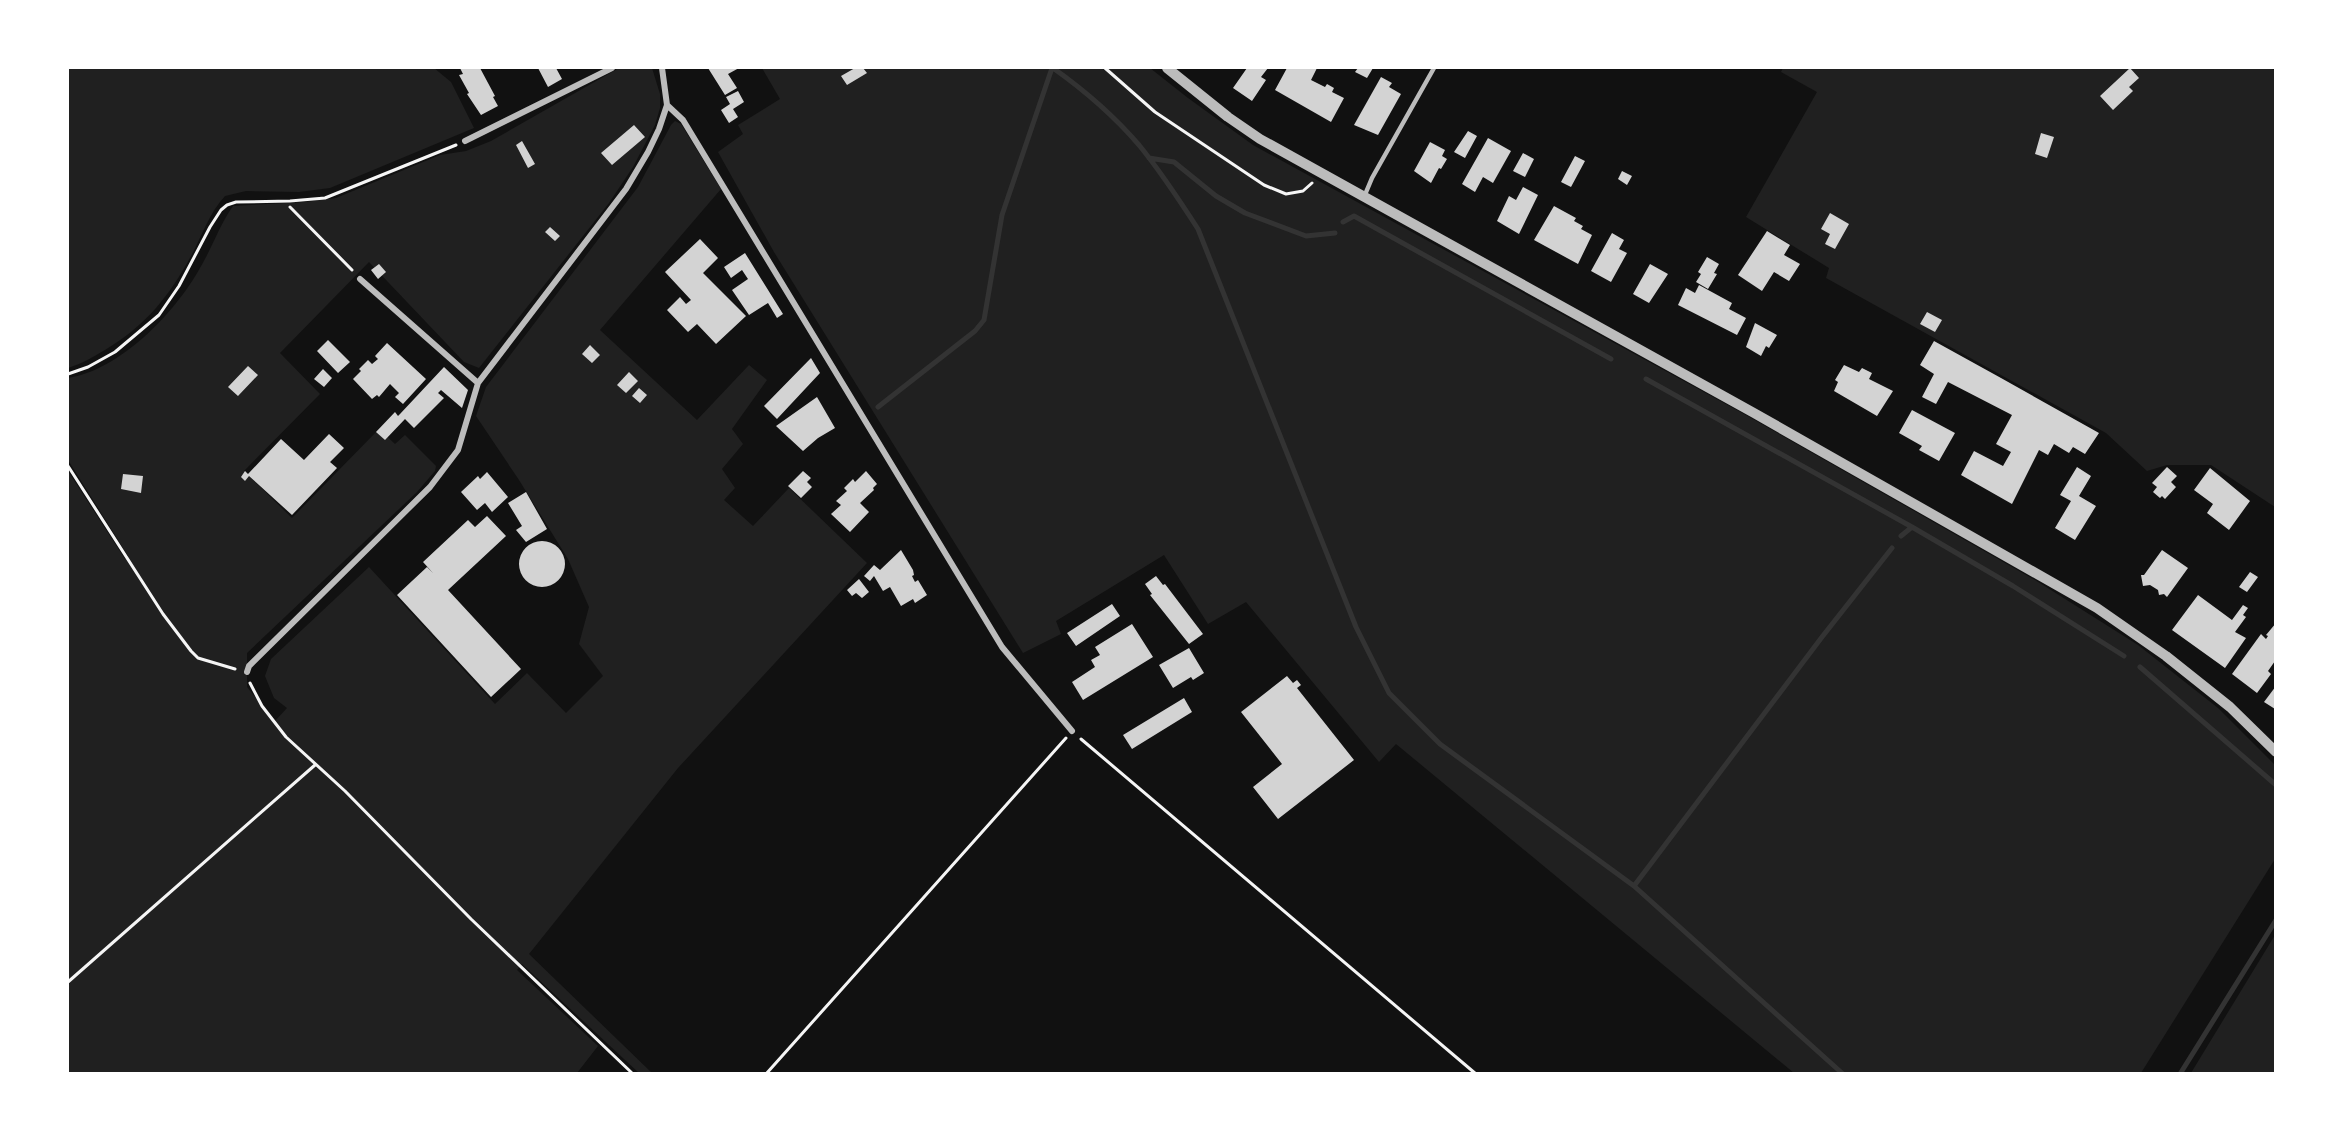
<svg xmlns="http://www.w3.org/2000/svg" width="2343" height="1141" viewBox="0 0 2343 1141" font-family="'Nunito Sans',sans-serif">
  <rect width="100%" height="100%" fill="#111"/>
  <path fill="#202020" d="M68,68H434L451,82L474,128L330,188L299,192L246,191L225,196C209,213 202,236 191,256C168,298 146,325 105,350C93,357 81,364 68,368Z
    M619,68H652L660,94V108L655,125L633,167L609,203L479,368L464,362L369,262L280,353L320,394L244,471L292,518L379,429L395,444L405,435L436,466L435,471L417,492L247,653V687L275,721L287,708L274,698L265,676L271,659L369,567L495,704L527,673L566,713L603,676L579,644L589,607L568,559L519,480L476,416L486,387L638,187L671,125L675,121L681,124L721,189L600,330L697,420L749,365L767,380L732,429L743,444L722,469L735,488L724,500L753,526L789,488L867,563L678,768L529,954L652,1073H639L522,964L517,970L598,1046L577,1073H68V471L125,559L128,556L68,460V378C120,370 175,313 200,268C212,248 219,226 233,206L305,202L336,198L440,155L466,151L491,141Z
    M762,68H1150L1188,98L1253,145L1744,414L2035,580L2138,645L2218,708L2275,765V859L2141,1073H1794L1396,744L1379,762L1246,602L1208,624L1164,555L1056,621L1061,634L1023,653L774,252L718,152L743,134L738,125L780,99Z
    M1783,68H2270L2276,71L2275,507L2211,465H2167L2147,471L2106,433L1826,278L1829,268L1746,217L1817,92L1781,72Z
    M2275,935V1073H2191Z"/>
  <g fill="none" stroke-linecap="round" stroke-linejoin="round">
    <path stroke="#333" stroke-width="5" d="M1053,68C1084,90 1115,117 1139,145C1161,172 1180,201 1198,229L1356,627L1389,693L1440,744L1634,886L1843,1074
      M1149,158L1174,162L1216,196L1245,213L1306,236L1335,233
      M1343,222L1354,216L1611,359
      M1646,379L1912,527
      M878,407L975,331L984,320L1002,215L1052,68
      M1901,536L1912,527L2013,586L2124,656
      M2140,667L2276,785
      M1634,886L1822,637L1892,548
      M2180,1074L2276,920"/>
  </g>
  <path fill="#d3d3d3" d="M460,68H480L495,96L493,97L498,106L481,115L467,94L469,93L459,75L463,74Z
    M538,68H556L562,79L548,87Z
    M708,68H739L728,74L737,88L725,95Z
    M855,68H863L867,73L847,85L841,76Z
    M1247,68H1268L1261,77L1266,80L1252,101L1233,88Z
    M1287,68H1317L1311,80L1325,87L1327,84L1334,88L1332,92L1344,98L1331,122L1275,90Z
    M1358,68H1373L1367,78L1355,72Z
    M2130,68L2139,78L2129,87L2133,91L2113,110L2100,96Z
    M1381,77L1392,83L1389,87L1401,94L1378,135L1354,125Z
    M738,91L744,102L733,109L738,117L729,123L721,110L730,104L726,97Z
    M634,125L645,137L612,165L601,153Z
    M1468,131L1477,136L1465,158L1454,152Z
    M2041,133L2054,137L2047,158L2035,154Z
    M1488,138L1511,151L1493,183L1483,177L1475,192L1462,184Z
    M522,141L535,164L528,168L516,145Z
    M1430,142L1445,150L1442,156L1447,159L1441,169L1439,168L1431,183L1414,171Z
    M1523,153L1534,159L1525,177L1513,171Z
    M1575,156L1585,161L1571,187L1561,182Z
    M1622,171L1632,176L1627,185L1618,179Z
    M1523,187L1538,195L1519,234L1497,221L1509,196L1516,200Z
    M1554,206L1576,218L1574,221L1583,226L1581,229L1592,235L1578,264L1534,240Z
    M1830,213L1849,224L1835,249L1825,244L1830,234L1821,229Z
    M550,227L560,236L555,241L545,232Z
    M1767,231L1790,245L1784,255L1800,264L1789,281L1774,272L1762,291L1738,275Z
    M1612,233L1624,240L1619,249L1627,253L1611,282L1591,271Z
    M700,239L718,258L703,273L746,316L716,344L697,324L688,332L667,310L680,297L686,304L691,300L665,272Z
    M745,253L783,314L777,318L768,303L749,315L732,290L748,279L742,270L731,278L724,267Z
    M1707,257L1719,264L1714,273L1717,274L1708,289L1696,282L1701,274L1698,272Z
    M379,264L386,272L378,279L371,270Z
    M1650,264L1668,274L1649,303L1633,294Z
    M1699,285L1732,303L1729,309L1746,318L1737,335L1678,305L1686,288L1695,293Z
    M1927,312L1942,320L1935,332L1920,324Z
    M1755,323L1777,335L1769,348L1766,346L1761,356L1746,347Z
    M328,340L350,362L338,373L317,351Z
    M1934,341L2001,378L2099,433L2085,454L2073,447L2069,453L2054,444L2048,455L2039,450L2012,504L1961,475L1974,451L2003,466L2011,452L1996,444L2012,415L1948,382L1936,404L1922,397L1934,374L1920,365Z
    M387,343L426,379L403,404L395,397L399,393L390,384L379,397L377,395L372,399L353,379L361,371L359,369L368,360L372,364L378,359L375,356Z
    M590,345L600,355L592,363L582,354Z
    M811,358L820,373L777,419L764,406Z
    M1844,365L1859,372L1862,368L1872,373L1869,379L1893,391L1877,416L1834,391L1838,382L1835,380Z
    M248,366L258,375L238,396L228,387Z
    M444,367L468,390L462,408L441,390L438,393L444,398L414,428L405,419L385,440L376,432L395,412L398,416L400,414Z
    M323,369L332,378L324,387L314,379Z
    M629,372L638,381L626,393L617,385Z
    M639,388L647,395L640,403L632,396Z
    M817,397L835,428L818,438L803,451L776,426Z
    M1912,410L1955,433L1939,461L1919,450L1922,446L1899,433Z
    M329,434L344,448L330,462L337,468L292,515L249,476L245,481L241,477L245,471L248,474L281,439L304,460Z
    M2077,467L2091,476L2079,496L2096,506L2075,540L2055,528L2071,501L2060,495Z
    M2167,467L2177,476L2171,482L2176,487L2165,499L2162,496L2160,498L2153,492L2157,487L2152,483Z
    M2210,468L2250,501L2229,530L2207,513L2213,504L2194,490Z
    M803,471L811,478L807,482L812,487L801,498L788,486Z
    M866,471L877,484L873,488L874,490L860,503L869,512L850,532L831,514L841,505L836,501L847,491L844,488L853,479L855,482Z
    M487,472L508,497L492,512L485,503L477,510L461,492L478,476L480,479Z
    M123,474L143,476L141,493L121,489Z
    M526,492L547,529L526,542L516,530L522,526L508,503Z
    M487,516L506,536L448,590L521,669L491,697L397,595L427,567L433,573L423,562L468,520L475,527Z
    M519 564a23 23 0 1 1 46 0a23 23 0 1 1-46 0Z
    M901,550L913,570L914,575L912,576L915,582L918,580L927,595L915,603L913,599L901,606L890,587L883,591L874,576L870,581L864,576L874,565L880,570Z
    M2162,550L2188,568L2167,597L2164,594L2159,595L2158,590L2150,585L2143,586L2141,575H2144Z
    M2250,572L2258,577L2247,592L2239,587Z
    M1156,576L1163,585L1165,584L1203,634L1189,644L1150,595L1152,594L1145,584Z
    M859,579L869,592L862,598L856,593L852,596L847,590Z
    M2198,595L2232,620L2243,605L2248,608L2243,615L2246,617L2235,632L2246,638L2225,668L2172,630Z
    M1112,604L1120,616L1076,646L1067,633Z
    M2276,623L2275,661L2268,671L2271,674L2257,693L2232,674L2261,634L2266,639L2268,636L2266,635Z
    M1132,624L1153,657L1083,700L1072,682L1095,667L1091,660L1100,655L1095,647Z
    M1189,648L1204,673L1193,680L1191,677L1173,688L1159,665Z
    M1287,676L1293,683L1297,680L1301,685L1297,688L1354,760L1278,819L1253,787L1282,764L1241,712Z
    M2276,686V708L2275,709L2264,702Z
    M1184,698L1192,712L1132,749L1123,735Z"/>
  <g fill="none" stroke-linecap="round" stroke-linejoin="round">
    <path stroke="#f5f5f5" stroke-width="3" d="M1105,68L1155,112L1264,185L1286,194L1303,191L1312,183
      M290,207L352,270
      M68,374L88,367L115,352L159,315L179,286L210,227L221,210L227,205L236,202L290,201L325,198L456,145
      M68,466L163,614L191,651L198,658L235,669
      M250,683L262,706L286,737L345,791L471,919L633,1074
      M1081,739L1476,1074
      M68,982L315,765
      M766,1074L1066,738"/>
    <path stroke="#bcbcbc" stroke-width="4.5" d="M1364,197L1372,178L1434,68"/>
    <path stroke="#bcbcbc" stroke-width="6" d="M667,105L683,120L1002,647L1072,731
      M465,141L612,68
      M360,279L478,383
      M247,672L249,666L430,487L458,450L478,383L626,189L648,152L659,129L667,105L662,68"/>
    <path stroke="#bcbcbc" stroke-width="10" d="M1167,68L1228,117L1260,139L1754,413L2097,608L2166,656L2230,707L2276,752"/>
  </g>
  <rect width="2343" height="1141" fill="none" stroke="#ffffff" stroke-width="138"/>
</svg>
